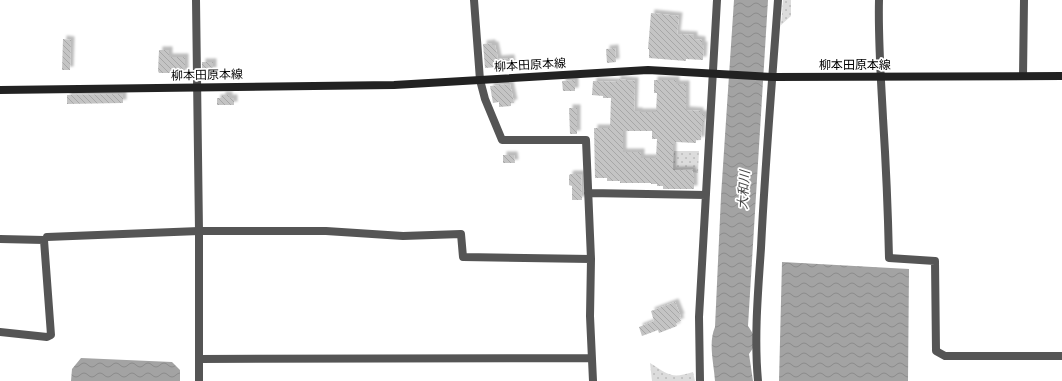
<svg xmlns="http://www.w3.org/2000/svg" width="1062" height="381" viewBox="0 0 1062 381" font-family="'Work Sans','Noto Sans JP',sans-serif">
  <defs>
    <pattern id="grass-dots" width="8" height="8" patternUnits="userSpaceOnUse"><rect width="8" height="8" fill="#dcdcdc"/><path d="M2 2h.1M6 6h.1" fill="none" stroke="#bbb" stroke-width="1.8" stroke-linecap="round"/></pattern>
    <pattern id="water-waves" width="16" height="10" patternUnits="userSpaceOnUse"><rect width="16" height="10" fill="#a3a3a3"/><path d="M0 5q4-4 8 0t8 0" fill="none" stroke="#8b8b8b"/></pattern>
    <pattern id="building-back-hatch" width="6" height="6" patternUnits="userSpaceOnUse"><rect width="6" height="6" fill="#c4c4c4"/><path d="M-1 5l2 2M0 0l6 6M5-1l2 2" fill="none" stroke="#a7a7a7"/></pattern>
    <filter id="shadow"><feDropShadow dx="3.5" dy="-3.5" stdDeviation="1" flood-color="#0004"/></filter>
  </defs>
  <rect width="100%" height="100%" fill="#fff"/>
  <path fill="url(#grass-dots)" d="M783,0H791V16L781,25Z
    M674,151H699L698,173L693,172V169L673,170Z
    M650,363C669,375 671,379 693,372L695,381H652Z"/>
  <path fill="url(#water-waves)" d="M734,0H768L748,326C756,338 758,342 749,354L753,381H715C714,364 708,343 715,327L721,196Z
    M782,262L909,269L908,381H779Z
    M81,358L172,362L180,370V381H71L72,369Z"/>
  <path fill="url(#building-back-hatch)" fill-rule="evenodd" filter="url(#shadow)" d="M651,13L679,16L677,34L694,35V39L702,40V45H704L703,60L686,59V61L649,58V49H648Z
    M63,39L71,40L70,70H62Z
    M492,43V45H495L498,59L511,58L512,66L485,68L483,44Z
    M615,48L616,62L607,63L606,49Z
    M159,50H169V57H185V73H159L158,71Z
    M202,62H213V71H202Z
    M617,79L635,81L634,111H639V112H656L657,93H654V80H676V84H686V110L700,111V114H704V122H702L701,140H696V143L676,142V144H673V170H693L692,173H694V189H663V186H657V184H651V183H620V181H607V178H595L594,128H610L611,98H603V96L592,95L593,81L617,82ZM623,131H652V139H657L656,158H641V152H623Z
    M575,80V91H563L562,81Z
    M510,84L514,103H511V106L499,107V102L493,103L490,86Z
    M123,94V103L67,104V95Z
    M222,95H229V98H234V105H217V98H222Z
    M569,108H577V134H570Z
    M503,155H514L515,163H503Z
    M571,174H581L582,200H572V186L569,185V175Z
    M675,302L681,317L679,318L681,321L676,323L677,326L659,333L658,330L642,336L639,327L654,321L651,311Z"/>
  <g fill="none" stroke-linecap="round" stroke-linejoin="round">
    <path stroke="#555" stroke-width="8" d="M474,0L480,80L485,99L502,140H586L591,259L590,316L593,381
      M879,0C878,39 881,79 883,118C886,165 888,211 889,258L935,261L936,351L945,356H1062
      M1023,76L1024,0
      M588,193L706,195
      M47,237L199,231H326L403,236L461,234L463,257L591,259
      M0,239L44,240L51,335L47,337L0,332
      M199,359L591,358
      M700,381L699,317L717,0
      M758,381C754,337 758,292 761,248C765,165 772,83 778,0"/>
    <path stroke="#555" stroke-width="8" d="M196,0L199,231V381"/>
    <path stroke="#222" stroke-width="8" d="M0,90L394,85L648,70L773,77L1062,76"/>
  </g>
  <g text-anchor="middle" stroke-width="3.5" stroke-linejoin="round" paint-order="stroke">
    <g font-size="12" fill="#000" stroke="#fff">
      <text transform="translate(530 65) rotate(-3)" y="4">柳本田原本線</text>
      <text x="855" y="69">柳本田原本線</text>
      <text transform="translate(207 75) rotate(-1)" y="4">柳本田原本線</text>
    </g>
    <g font-size="13" font-style="italic" fill="#444" stroke="#fff">
      <text transform="translate(743 190) rotate(-86)" y="5">大和川</text>
    </g>
  </g>
</svg>
